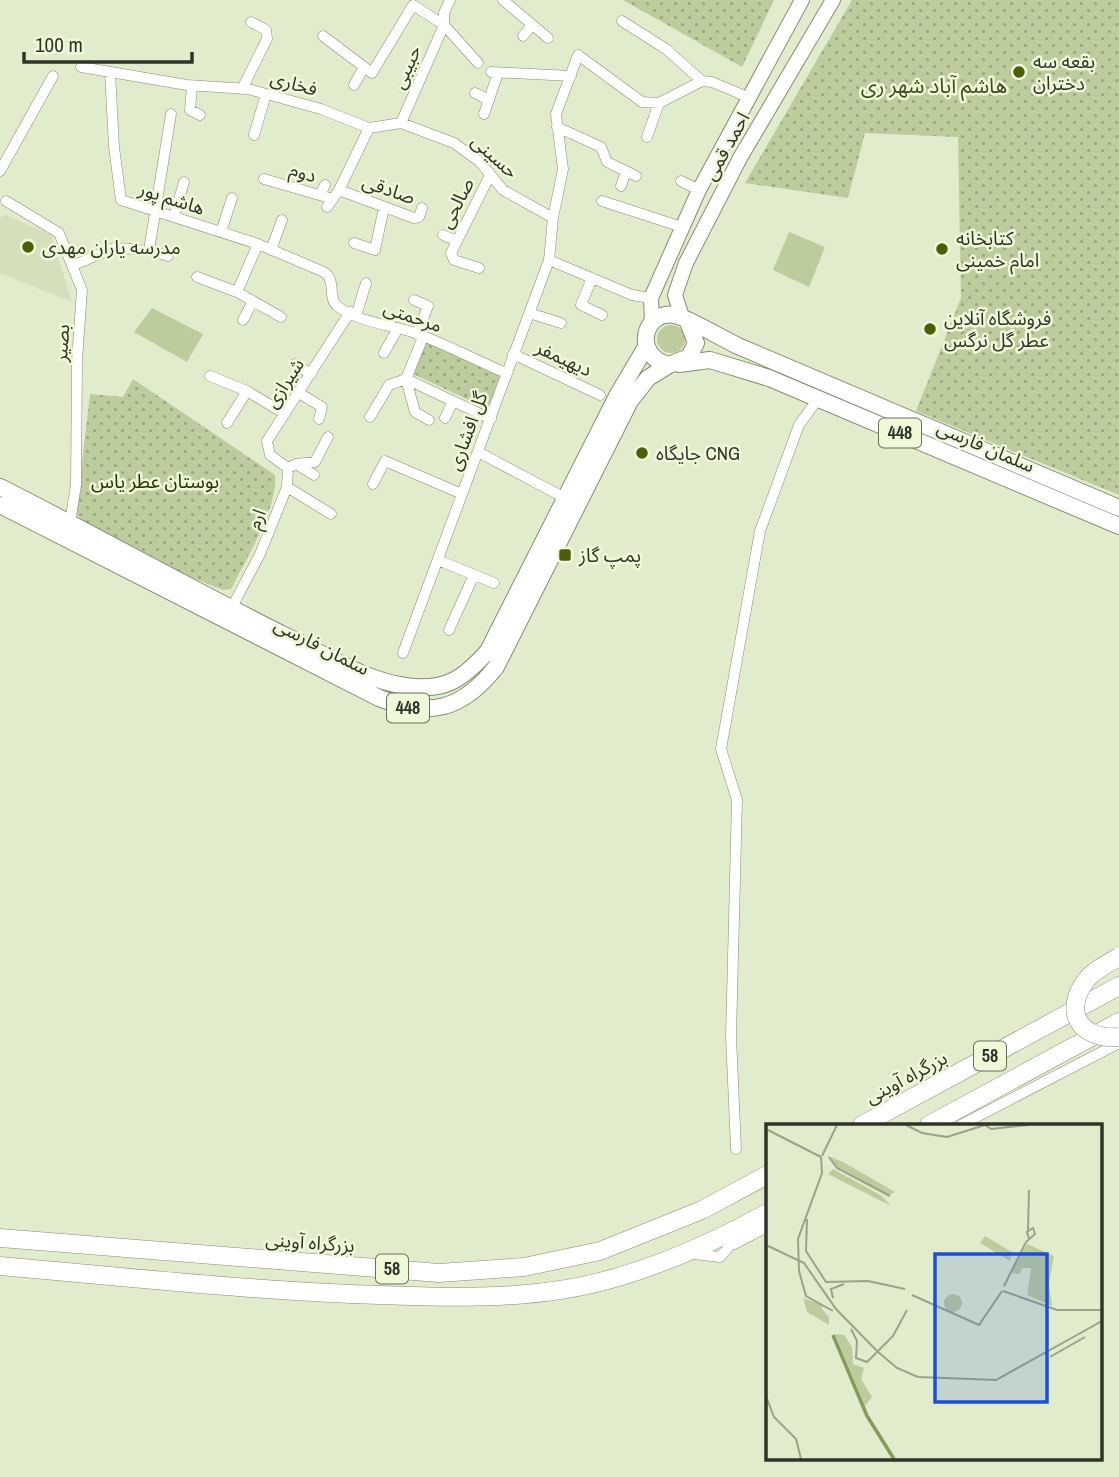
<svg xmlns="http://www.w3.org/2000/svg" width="1119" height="1477" viewBox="0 0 1119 1477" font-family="'Archivo Narrow','Noto Sans Arabic',sans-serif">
  <defs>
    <pattern id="park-dots" width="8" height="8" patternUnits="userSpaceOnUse" patternTransform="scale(1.75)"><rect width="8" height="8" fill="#bccc9d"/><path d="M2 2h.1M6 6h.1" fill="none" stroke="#99a680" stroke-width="1.8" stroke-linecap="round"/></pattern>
  </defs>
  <rect width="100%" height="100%" fill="#e1eccd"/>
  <path fill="#d4e0bb" d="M6,215L51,235L72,302L0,273V218Z"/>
  <path fill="#bccc9d" d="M789,232L825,247L809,287L773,270Z
    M152,308L203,334L187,362L134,332Z
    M657 339a14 14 0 1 1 28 0a14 14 0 1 1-28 0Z"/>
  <path fill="url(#park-dots)" d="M623,0H774L742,67Z
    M852,0H1119V495L916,411L961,298L958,137L865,133L848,198L745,183Z
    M425,342L500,376L488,409L413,374Z
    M133,379L275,475C278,508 246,559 231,589L223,590C180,572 107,547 76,514L90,394L123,397Z"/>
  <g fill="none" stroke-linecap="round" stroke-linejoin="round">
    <g stroke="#858e72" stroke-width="11">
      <path id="street" d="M503,0L548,38
        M622,21L666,49L702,81
        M323,36L372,73L413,5L444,25L478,63
        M523,36L532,25
        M81,67L187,85L248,89L321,109L369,128
        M491,72L571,76
        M110,73L114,147L121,200L258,244L324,272C337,281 327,297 337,306C358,322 391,325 415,333C446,344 475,360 506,373
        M354,85L364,67
        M192,86L190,110L200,115
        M242,89L267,39L266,30L251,22
        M475,93L489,100
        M484,114L498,73
        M401,123L444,25V13L450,0
        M557,127L601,147L607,162L636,176
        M369,128L401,123L454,143L480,162L503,190L553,218
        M254,135L266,94
        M647,137L659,103
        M0,171L53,76
        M264,179L333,199
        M681,181L699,190
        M621,186L626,171
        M339,190L414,218L419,217L422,208
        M320,195L325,185
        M6,201L59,233L82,290L77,360L76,485L70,523
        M602,201L682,227
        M327,207L339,190L369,128
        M174,217L184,182
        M221,232L232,198
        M443,235L457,241
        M354,243L375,250L384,207
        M271,250L282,220
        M168,256L149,250L171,114
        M549,260L632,295L651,298
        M74,265L114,248L137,249
        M479,268L454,260L451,253L490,175
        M197,277L237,292L281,317
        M592,278L581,305L602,315
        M237,292L258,244
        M414,300L428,306L417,334
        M529,313L561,323
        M356,316L366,283
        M243,320L253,301
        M384,353L398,328
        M513,354L600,395
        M295,364L311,374
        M210,376L247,391L285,414
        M406,379L491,419
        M406,379L415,412L429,420
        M299,393L322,407L319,419
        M370,417L389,385L406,379L423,337
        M445,418L453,401
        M227,423L247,391
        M478,452L565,498
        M296,464L315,462L328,437
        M288,468L270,455L267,441L350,312
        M373,484L385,461L462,494
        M287,487L288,468L296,464L314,475
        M438,560L494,583
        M231,609L260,554L287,487L331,514
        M449,630L474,575
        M403,653L549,260L553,218L563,169L556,114L578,55L642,102L659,103L702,81L712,82L750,98
        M961,1125L1119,1043
        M736,1149L731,1036L737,800L721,749L760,531L799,425L818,399
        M734,1244L767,1227
        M694,1254L720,1257L741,1233"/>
    </g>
    <g stroke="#858e72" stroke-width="16">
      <path id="secondary" d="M682,317L675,295L686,263L740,158L833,0
        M652,322L651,298L699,190L802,0"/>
    </g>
    <g stroke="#858e72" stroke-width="18">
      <path id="primary" d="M688,322L696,343L689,357L669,365C633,357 642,310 675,315C688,318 723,339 738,346L1119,508
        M679,364L710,360L769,378L1119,526
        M0,487C97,536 191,589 288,637C326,655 364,680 405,686C445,692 463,679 488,651L618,394L646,347
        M0,505L379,698C430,718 462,710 496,667L630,401L648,378L669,365"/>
    </g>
    <g stroke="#858e72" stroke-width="19">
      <path id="highway" d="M862,1125L1119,986
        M929,1125L1119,1022
        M0,1238L439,1273L524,1267L600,1251L702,1210L767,1175
        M0,1266C126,1277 253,1291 380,1295C456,1298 538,1300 611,1279C665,1264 718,1240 767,1213"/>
    </g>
    <use href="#street" stroke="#fff" stroke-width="10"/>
    <use href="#secondary" stroke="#fff" stroke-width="14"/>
    <use href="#primary" stroke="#fff" stroke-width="16"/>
    <use href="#highway" stroke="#fff" stroke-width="18"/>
    <g stroke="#858e72" stroke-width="19" stroke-linecap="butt">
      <path id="highway-bridge" d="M1119,957C1109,963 1094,970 1087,979C1062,1011 1079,1040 1119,1037"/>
    </g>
    <use href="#highway-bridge" stroke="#fff" stroke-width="18"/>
  </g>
  <g fill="#4b5f06" stroke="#eef9da" stroke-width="2.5">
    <circle cx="1019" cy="72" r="7"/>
    <circle cx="28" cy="247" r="7"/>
    <circle cx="942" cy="249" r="7"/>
    <circle cx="930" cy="329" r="7"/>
    <circle cx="642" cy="453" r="7"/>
    <rect x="558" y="548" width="14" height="14" rx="3.5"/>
  </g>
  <g text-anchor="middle" stroke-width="5" stroke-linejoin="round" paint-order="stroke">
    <g fill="#eef9da" stroke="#696f5d" stroke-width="2">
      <rect x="879" y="418.5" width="42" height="29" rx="5"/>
      <rect x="387" y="693.5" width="42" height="29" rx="5"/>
      <rect x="974" y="1041.5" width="32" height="29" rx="5"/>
      <rect x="376" y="1254.5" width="32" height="29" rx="5"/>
    </g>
    <g font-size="18" font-weight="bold" fill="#303428">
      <text x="900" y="439">448</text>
      <text x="408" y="714">448</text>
      <text x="990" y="1062">58</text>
      <text x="392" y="1275">58</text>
    </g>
    <g font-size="19" fill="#303428" stroke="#eef9da" text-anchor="start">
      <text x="1033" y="68">بقعه سه<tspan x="1033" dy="22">دختران</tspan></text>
      <text x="956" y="245">کتابخانه<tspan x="956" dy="22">امام خمینی</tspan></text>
      <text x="42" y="254">مدرسه یاران مهدی</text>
      <text x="944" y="325">فروشگاه آنلاین<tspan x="944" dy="22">عطر گل نرگس</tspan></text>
      <text x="656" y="460">جایگاه CNG</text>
      <text x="579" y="562">پمپ گاز</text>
    </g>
    <g font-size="19" fill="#303428" stroke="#eef9da">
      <text transform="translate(406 67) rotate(-66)" y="7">حبیبی</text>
      <text transform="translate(294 83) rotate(15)" y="7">فخاری</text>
      <text transform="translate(726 146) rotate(-61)" y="7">احمد قمی</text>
      <text transform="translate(495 156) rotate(42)" y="7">حسینی</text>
      <text transform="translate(303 172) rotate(16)" y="7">دوم</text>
      <text transform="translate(389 189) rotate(19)" y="7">صادقی</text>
      <text transform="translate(172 198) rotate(18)" y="7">هاشم پور</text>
      <text transform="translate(456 203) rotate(-63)" y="7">صالحی</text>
      <text transform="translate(413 316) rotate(19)" y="7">مرحمتی</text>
      <text transform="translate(61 343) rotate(-86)" y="7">بصیر</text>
      <text transform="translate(564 358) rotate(25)" y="7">دیهیمفر</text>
      <text transform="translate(284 383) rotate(-57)" y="7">شیرازی</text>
      <text transform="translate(467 431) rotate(-70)" y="7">گل افشاری</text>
      <text transform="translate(986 446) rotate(23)" y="7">سلمان فارسی</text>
      <text transform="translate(256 519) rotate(-69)" y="7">ارم</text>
      <text transform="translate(322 646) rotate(27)" y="7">سلمان فارسی</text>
      <text transform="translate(906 1077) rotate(-28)" y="7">بزرگراه آوینی</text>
      <text transform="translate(310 1242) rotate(4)" y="7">بزرگراه آوینی</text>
    </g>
    <g font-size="19" fill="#253100" stroke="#eef9da">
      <text x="155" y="488">بوستان عطر یاس</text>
    </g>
    <g font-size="21" fill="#3e4d16" stroke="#eef9da">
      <text x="934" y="93">هاشم آباد شهر ری</text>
    </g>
  </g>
  <g transform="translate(766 1124)">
    <rect width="336" height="336" fill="#e1eccd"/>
    <path d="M65,33L79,39L129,68L123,71L68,41ZM67,45L116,72L125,82L62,50ZM219,112L246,128L244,137L214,119ZM261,120L288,132L283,160L286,182L261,171L265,144H256L254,150L244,149ZM178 179a9 9 0 1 1 18 0a9 9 0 1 1-18 0ZM37,174L59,182L55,184L63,193V201L41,188ZM69,210L78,211L86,223L87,240L98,244L95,255L106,273L99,282Z" fill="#bccc9d"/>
    <path fill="none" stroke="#869a59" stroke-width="3.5" d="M67,211L101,292L128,335"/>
    <path fill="none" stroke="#9aa28b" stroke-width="2" d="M140,1L156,9L181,13L219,1M219,1L225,5L262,1M0,5L55,33M56,32L71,1M55,33L56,49L32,115L33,147L40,172L67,187M63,33L71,44L124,72M41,95L40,127L60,158L102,157L139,165M262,106L263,66M0,121L38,139L70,185L111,227L131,244L152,253L230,256L336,197M238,162L260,118L269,110L267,104L261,108L263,115M237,167L291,186H336M146,171L213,201L236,167M67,174L65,165L78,160M85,205L91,217L90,234L101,238L127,212L141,186M284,233L319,213M0,272L8,293L30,315L35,335"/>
    <path fill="#1d4ed8" fill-opacity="0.15" stroke="#1d4ed8" stroke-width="3.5" d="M169,130H281V278H169Z"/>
    <rect width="336" height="336" fill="none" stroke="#303428" stroke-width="3.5"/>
  </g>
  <path d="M24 52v10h168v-10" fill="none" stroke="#303428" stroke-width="3.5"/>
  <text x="35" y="52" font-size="21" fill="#303428" stroke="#eef9da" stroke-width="5" paint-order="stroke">100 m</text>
</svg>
